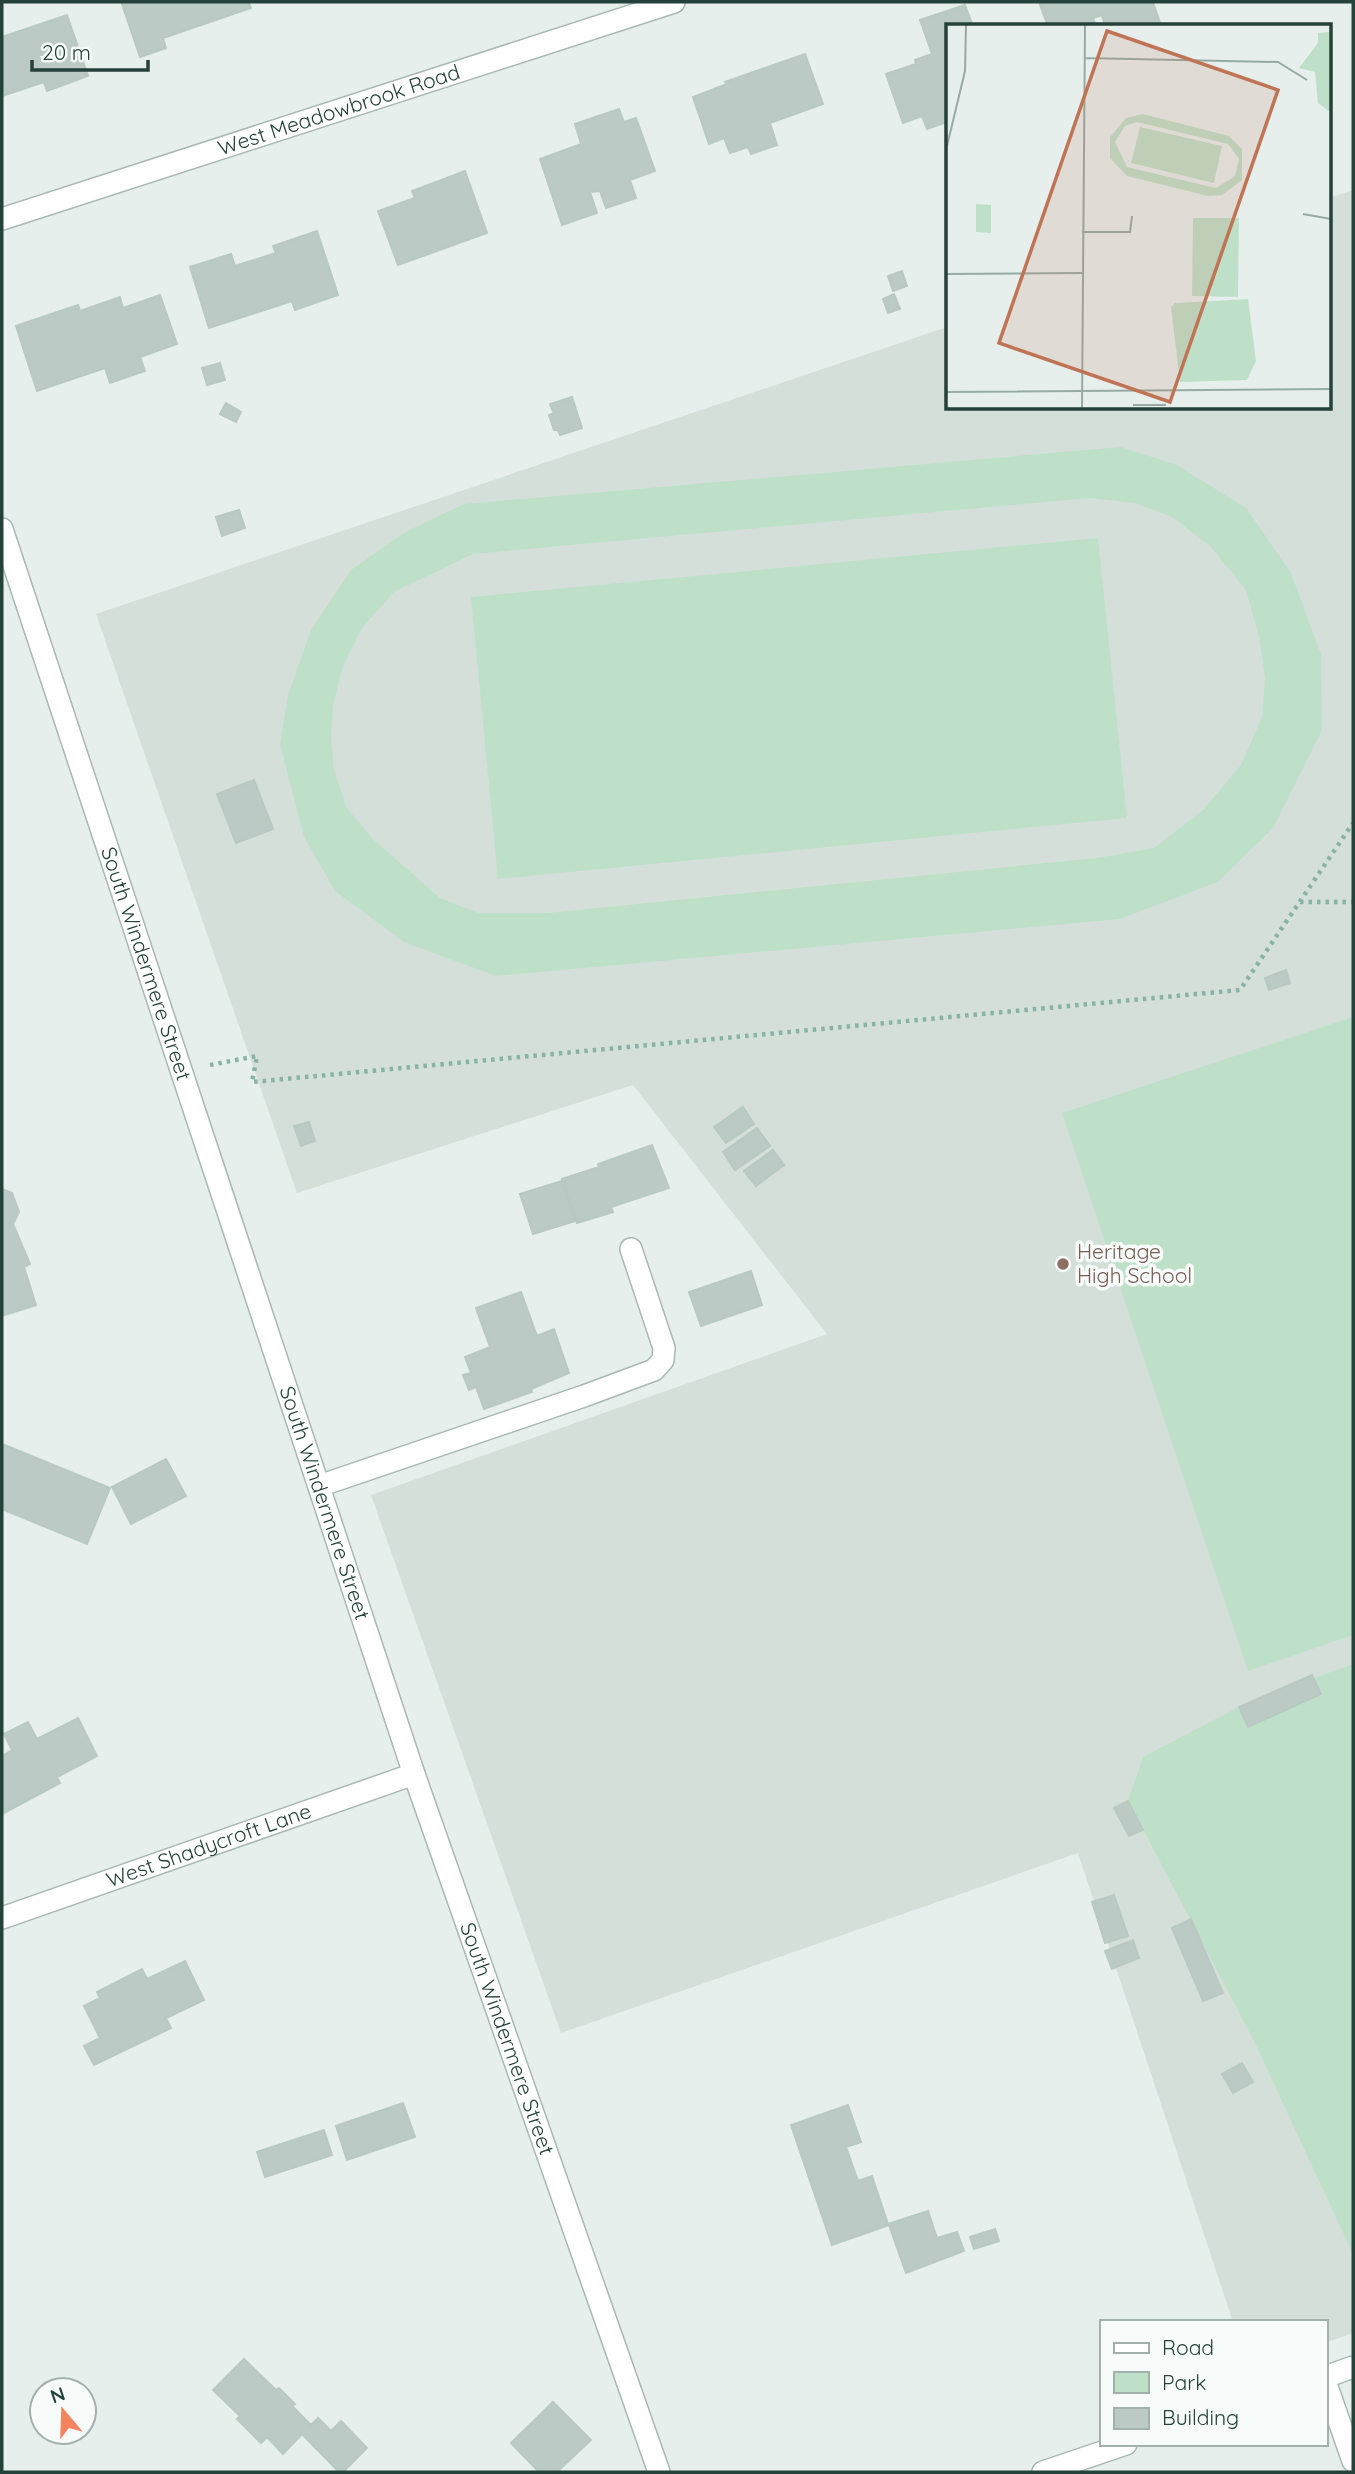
<svg xmlns="http://www.w3.org/2000/svg" width="1355" height="2474" viewBox="0 0 1355 2474" font-family="Quicksand,sans-serif">
  <rect width="100%" height="100%" fill="#e6efeb"/>
  <path fill="#d4dfda" d="M1353,190V2333L1325,2343V2322H1233L1078,1853L561,2033L371,1495L827,1334L633,1085L297,1193L96,614L947,327V408H1329V198Z"/>
  <path fill="#bfe0c8" fill-rule="evenodd" d="M1121,447L1177,465L1246,508L1291,573L1321,654L1322,730L1273,828L1218,882L1120,919L496,976L404,942L335,891L304,837L280,744L288,695L311,630L351,570L405,532L464,504ZM1089,498L1135,503L1172,517L1210,546L1246,590L1260,641L1265,679L1262,717L1241,765L1203,810L1154,848L1097,858L548,913H479L440,898L373,839L346,807L334,769L331,739L333,705L343,666L362,628L394,592L473,554Z
    M1098,538L1127,818L498,879L471,597Z
    M1353,1017V1635L1248,1671L1062,1113Z
    M1353,1664V2254L1254,2041L1128,1801L1143,1757L1248,1702Z"/>
  <path fill="#bbcac4" stroke="#b8c9c2" stroke-width="2" d="M130,2H248L251,8L163,38L166,48L140,57L122,4Z
    M1039,2H1153L1161,26H1105L1102,15L1093,18L1096,26H1048Z
    M965,5L973,26H947V122L927,129L922,116L903,123L886,74L916,64L915,60L932,54L920,20Z
    M67,15L88,76L47,91L44,82L2,96V37Z
    M805,54L823,104L770,123L777,145L751,154L748,147L730,153L724,138L709,144L693,97L727,84L725,82Z
    M619,109L624,122L636,118L655,171L630,180L636,198L606,208L600,191L590,192L597,213L562,225L540,159L581,144L575,124Z
    M465,171L487,233L398,265L378,211L415,198L412,191Z
    M317,231L338,295L295,310L292,301L209,328L190,267L231,254L235,266L276,253L273,246Z
    M902,271L907,286L893,291L888,276Z
    M894,294L900,309L888,313L883,299Z
    M160,295L177,344L140,357L145,371L110,383L105,368L37,391L16,326L78,305L80,311L120,297L123,308Z
    M220,363L225,380L207,385L202,368Z
    M572,397L582,428L560,435L558,430H554L549,415L554,413L550,404Z
    M226,403L241,412L236,422L220,414Z
    M239,510L245,528L222,536L216,517Z
    M254,780L273,829L236,843L217,794Z
    M1286,970L1290,983L1269,990L1265,978Z
    M743,1107L754,1124L726,1143L714,1127Z
    M309,1122L315,1141L301,1146L294,1126Z
    M757,1128L770,1146L735,1170L723,1152Z
    M652,1145L669,1188L611,1207L613,1212L577,1223L562,1179L599,1167L598,1164Z
    M773,1150L784,1165L756,1186L744,1171Z
    M562,1181L575,1221L533,1234L520,1194Z
    M2,1189L12,1193L19,1212L13,1224L30,1264L24,1267L36,1305L2,1316Z
    M751,1271L762,1305L701,1326L689,1292Z
    M521,1292L537,1336L554,1329L569,1373L531,1389L532,1392L484,1409L476,1387L469,1390L463,1375L471,1373L465,1357L490,1347L476,1308Z
    M2,1444L110,1488L87,1544L2,1509Z
    M166,1459L186,1496L131,1524L112,1487Z
    M1312,1675L1321,1694L1248,1727L1239,1707Z
    M78,1718L97,1756L57,1777L60,1783L2,1814V1756L12,1750L4,1734L28,1722L37,1739Z
    M1128,1801L1143,1830L1129,1836L1114,1808Z
    M1114,1895L1128,1936L1105,1943L1092,1902Z
    M1191,1919L1223,1993L1203,2001L1172,1928Z
    M1133,1940L1139,1958L1112,1969L1105,1951Z
    M185,1961L204,2000L166,2018L171,2028L94,2065L84,2046L100,2038L84,2006L100,1998L97,1992L142,1969L147,1979Z
    M1242,2063L1253,2082L1233,2093L1222,2074Z
    M403,2103L415,2137L347,2160L336,2126Z
    M848,2105L861,2142L846,2147L858,2181L872,2176L888,2224L928,2211L937,2238L957,2232L964,2251L906,2273L889,2225L832,2245L791,2125Z
    M324,2130L332,2155L265,2177L257,2152Z
    M995,2229L999,2241L974,2249L970,2237Z
    M244,2359L276,2390L279,2388L295,2404L292,2406L311,2425L318,2418L331,2431L341,2421L367,2448L343,2472H339L302,2434L283,2454L267,2437L261,2443L237,2419L240,2416L213,2390Z
    M553,2402L591,2440L557,2472H539L511,2443Z"/>
  <g fill="none" stroke-linecap="round" stroke-linejoin="round">
    <g stroke="#a8b8b2" stroke-width="24">
      <g id="minor">
        <path id="s1" d="M2,219L674,2"/>
        <path id="s2" d="M2,529L414,1774L659,2472"/>
        <path d="M319,1486L584,1396L654,1370L663,1360L664,1348L631,1249"/>
        <path id="s3" d="M2,1918L414,1774"/>
        <path d="M1325,2377L1353,2367"/>
        <path d="M1325,2381L1353,2461"/>
        <path d="M1043,2472L1126,2444"/>
      </g>
    </g>
    <path stroke="#86b3a5" stroke-width="4.5" stroke-dasharray="3.5 5" stroke-linecap="butt" d="M1300,902H1353
      M210,1065L257,1056L252,1082L1240,990L1353,823"/>
    <use href="#minor" stroke="#fff" stroke-width="21"/>
  </g>
  <circle fill="#8d6e63" stroke="#f7fbf9" stroke-width="2.5" cx="1063" cy="1264" r="7"/>
  <g text-anchor="middle" stroke-width="7" stroke-linejoin="round" paint-order="stroke">
    <g font-size="21" fill="#24423a" stroke="#f7fbf9">
      <text dy="7" stroke="none"><textPath href="#s1" startOffset="354">West Meadowbrook Road</textPath></text>
      <text dy="7" stroke="none"><textPath href="#s2" startOffset="458">South Windermere Street</textPath></text>
      <text dy="7" stroke="none"><textPath href="#s2" startOffset="1026">South Windermere Street</textPath></text>
      <text dy="7" stroke="none"><textPath href="#s3" startOffset="219">West Shadycroft Lane</textPath></text>
      <text dy="7" stroke="none"><textPath href="#s2" startOffset="1592">South Windermere Street</textPath></text>
    </g>
    <g font-size="21" fill="#785e54" stroke="#f7fbf9" text-anchor="start">
      <text x="1077" y="1259">Heritage<tspan x="1077" dy="24">High School</tspan></text>
    </g>
  </g>
  <g transform="translate(946 24)">
    <rect width="385" height="385" fill="#e6efeb"/>
    <path d="M385,8V89L372,79L369,48L353,44L372,19V9ZM197,90L283,112L296,125V156L276,171L262,172L181,152L164,134V113L180,94ZM191,98L282,120L293,135L289,152L270,164L181,143L169,118L179,102ZM194,103L276,122L268,159L185,139ZM30,180L45,181V209L30,208ZM247,194H293L292,273L246,272ZM302,275L310,337L301,356L234,358L225,283L229,279Z" fill="#bfe0c8" fill-rule="evenodd"/>
    <path fill="none" stroke="#98aaa4" stroke-width="2" d="M138,34L332,38L361,56M0,126L19,47L20,1M357,190L385,195M136,208H184L186,192M0,250L136,249M0,368L385,365M187,381H220M136,384L139,1"/>
    <path fill="#c07456" fill-opacity="0.15" stroke="#c07456" stroke-width="3.5" d="M161,7L332,66L224,378L53,319Z"/>
    <rect width="385" height="385" fill="none" stroke="#24423a" stroke-width="3.5"/>
  </g>
  <rect width="1355" height="2474" fill="none" stroke="#24423a" stroke-width="7"/>
  <rect x="1100" y="2320" width="228" height="126" fill="#f7fbf9" stroke="#a3b1ad" stroke-width="2"/>
  <rect x="1114" y="2343" width="35" height="10" fill="#ffffff" stroke="#a3b1ad" stroke-width="2"/>
  <text x="1162" y="2355" font-size="21" fill="#24423a">Road</text>
  <rect x="1114" y="2372" width="35" height="21" fill="#bfe0c8" stroke="#a3b1ad" stroke-width="2"/>
  <text x="1162" y="2390" font-size="21" fill="#24423a">Park</text>
  <rect x="1114" y="2408" width="35" height="21" fill="#bbcac4" stroke="#a3b1ad" stroke-width="2"/>
  <text x="1162" y="2425" font-size="21" fill="#24423a">Building</text>
  <g transform="translate(63 2411) rotate(341)"><circle r="33" fill="#f7fbf9" stroke="#a3b1ad" stroke-width="2"/>
  <path d="M0-5L12 26L0 18L-12 26Z" fill="#f4845f"/>
  <text y="-10" font-size="19" font-weight="bold" text-anchor="middle" fill="#24423a">N</text>
  </g>
  <path d="M32 60v10h116v-10" fill="none" stroke="#24423a" stroke-width="3.5"/>
  <text x="42" y="60" font-size="21" fill="#24423a" stroke="#f7fbf9" stroke-width="5" paint-order="stroke">20 m</text>
</svg>
